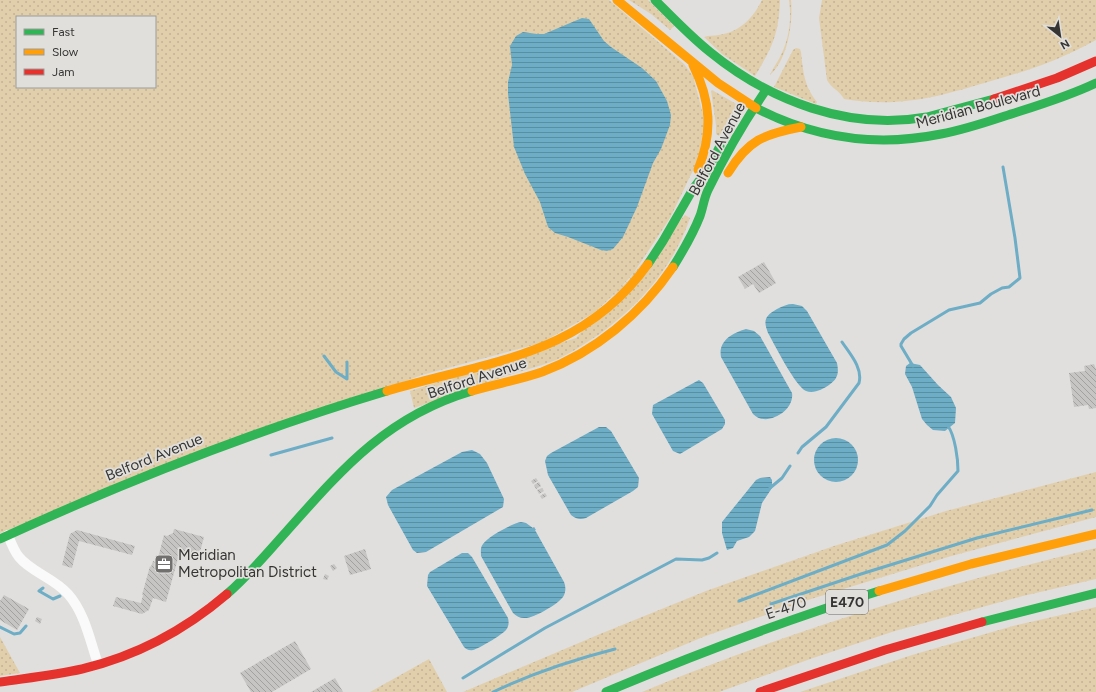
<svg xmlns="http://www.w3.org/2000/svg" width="1096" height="692" viewBox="0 0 1096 692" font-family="Figtree,sans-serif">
  <defs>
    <pattern id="grass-dots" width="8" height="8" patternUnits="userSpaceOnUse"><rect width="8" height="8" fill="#e1cfac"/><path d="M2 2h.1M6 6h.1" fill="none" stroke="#c2b295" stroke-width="1.8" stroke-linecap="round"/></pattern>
    <pattern id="water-rules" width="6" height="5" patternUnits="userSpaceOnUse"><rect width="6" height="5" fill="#6dadc5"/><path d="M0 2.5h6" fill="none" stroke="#5a8ea1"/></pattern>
    <pattern id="building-back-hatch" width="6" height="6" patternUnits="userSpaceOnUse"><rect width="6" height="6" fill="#c6c5c4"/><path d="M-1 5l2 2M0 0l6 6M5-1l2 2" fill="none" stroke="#a2a1a0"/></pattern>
  </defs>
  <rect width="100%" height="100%" fill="#e0dfdd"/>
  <path fill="url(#grass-dots)" fill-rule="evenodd" d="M0,0H609L684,64L693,76L705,122L698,160L670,218L629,280L594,313L541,343L422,375L0,533ZM17,17H155V87H17Z
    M629,0H648L674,26L670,30L651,14Z
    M762,0H780C779,34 772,48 755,76L722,54L704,37C709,35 714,36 719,35C740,32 753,18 762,0Z
    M789,0H791C793,23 788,59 770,75C772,70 776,64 779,59C789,40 792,20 789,0Z
    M822,0H1096V40C1062,59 1028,71 991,81C937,97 901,108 844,99C840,91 831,88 827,80L819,18Z
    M796,48L800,49L801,52C803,71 804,86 817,102L816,104L774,87L793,50Z
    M712,90L738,105L719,136L716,134V125L711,91Z
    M685,215L690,218C669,281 615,331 556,360C541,366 524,370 509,375C478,386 446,397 414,408L410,391L576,338Z
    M1096,472V517L948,557L811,599L703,637L572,692H463L600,634L706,591L834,546L946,511Z
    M1096,548V579L1023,596L895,631L813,658L719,692H642C789,631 941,585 1096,548Z
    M1096,607V692H800L912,655L1013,626Z
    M0,637L20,673L0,676Z
    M429,659L447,692H370Z"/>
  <path fill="url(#water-rules)" d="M582,18L589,19L604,41L611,47L642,68L656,81L667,101L671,115L670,125L661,149L653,163L637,207L623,237L613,249L607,251L601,250L568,237L555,233L548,227L540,202L525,174L514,147L508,94V82L512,65L510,46L516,36L523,32L537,34H544Z
    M793,304L802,306L807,311L837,363C839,373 838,379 829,385C823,389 814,394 806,391C795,386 775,345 768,333C763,320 765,316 777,309C783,306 787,304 793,304Z
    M746,329L754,331L760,336L792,393C795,411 766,428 753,414L721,357C718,341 732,333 746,329Z
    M910,363L920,365L938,385L951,397L956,408L955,423L945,431L933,430L927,425L922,419L912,387L905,374L906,366Z
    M699,380L703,383L725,420V424L722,429L680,454L673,451L652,414L653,405Z
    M599,427H606L611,431L639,478L638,487L633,491L586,518C580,520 576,519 571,515L548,475L545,461L547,456L551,453Z
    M814 460a22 22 0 1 1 44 0a22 22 0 1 1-44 0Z
    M472,450L480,454L487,463L504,499L503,507L426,552L417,553L413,550L388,505L386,497L392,490L462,452Z
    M770,477L772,480V488L762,503L755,531L749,537L737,541L733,548L727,550L722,533V522L756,480L760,478Z
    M521,522L526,523L533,528L534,527L536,530H535L564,582C566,587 566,592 563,597C558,604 533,619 524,618C520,618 516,616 513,613L481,556C481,552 480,548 483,544C487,537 513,523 521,522Z
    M462,553H468L472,557L508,618C509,622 509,626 506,630C502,635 478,649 473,650C469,651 466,649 464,647L427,586L428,575L430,572Z"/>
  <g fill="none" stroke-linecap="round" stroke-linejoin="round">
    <path stroke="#6dadc5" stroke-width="3" d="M324,356L336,372L347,379V362
      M913,366L901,346V344L904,339L911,333L949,310L980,303L991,294L1002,288L1009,287L1020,278L1015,238L1003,167
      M798,453L802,447L826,427L859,383C863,368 850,354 842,342
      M271,455L332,438
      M770,488L782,478L790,466
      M43,588L39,591L53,599L60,596
      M739,601L887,545L905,531L930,506L937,495L958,471C958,459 955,436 948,426
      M771,604L861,574L977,538L1092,510
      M0,627L14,634L20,633L26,626
      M463,678L545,628L676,559L702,560L709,558L717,553
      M493,692C533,673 572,660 615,649"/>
  </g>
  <path fill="url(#building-back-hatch)" d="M764,262L776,283L759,293L753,284L745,289L738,277Z
    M1094,364L1096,369V408L1089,409L1088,405L1074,407L1069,373L1085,371L1084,366Z
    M536,478L538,481L533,484L531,481Z
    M539,482L541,486L536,489L534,485Z
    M542,488L544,491L539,494L537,490Z
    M545,493L547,496L542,499L540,496Z
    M174,529L204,537L199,556L180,551L166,602L153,598L149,610L142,614L113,606L116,597L141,603L143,595H142L150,566L151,567L153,561L157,562L164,535L167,536L173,533Z
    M77,530L135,546L132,555L79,541L72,568L62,565L70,534Z
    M365,549L371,569L350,575L344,556Z
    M334,564L337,568L333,571L330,566Z
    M325,574L329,576L327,580L323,579Z
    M4,595L29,609L17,630L0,620V601Z
    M37,617L42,619L40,624L35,621Z
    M295,641L311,669L272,692H251L240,673Z
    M335,678L343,692H311Z"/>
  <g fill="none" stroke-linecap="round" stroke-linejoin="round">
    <path stroke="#fafafa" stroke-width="10" d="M8,535C11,543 14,551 19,557C31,572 54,578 68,594C85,613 90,641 98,664"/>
    <path stroke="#30b455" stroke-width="9" d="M655,0C673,18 690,36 710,52C770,101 849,131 927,117L994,99
      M756,108C814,138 877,147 941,134C963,130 984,123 1005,116C1036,106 1067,97 1096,83
      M648,264L663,241L693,189L708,169L720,146
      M673,267C683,251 693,234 700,216C703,208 704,198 708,190C725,155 744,122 766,90
      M0,539C126,481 254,431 387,391
      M227,594C249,575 267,553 286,532C342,469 387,416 472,391
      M982,622L1096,593
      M606,692C696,654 786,620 879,591"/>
    <path stroke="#ff9f0a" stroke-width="9" d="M617,0L718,83L756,108
      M693,65C711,101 713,132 698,170
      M728,173C748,140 764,134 801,127
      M387,391C487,361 582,357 648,264
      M472,391C495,384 519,380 542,372C595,352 641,314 673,267
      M879,591L971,564L1096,534"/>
    <path stroke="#e5322d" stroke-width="9" d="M994,99L1057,78L1096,61
      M0,682C27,678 55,675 82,669C136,656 185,630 227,594
      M760,692L885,650L982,622"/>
  </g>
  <defs>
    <g id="office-square" transform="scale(1)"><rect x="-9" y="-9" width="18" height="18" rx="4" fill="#72706f" stroke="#e1dfdc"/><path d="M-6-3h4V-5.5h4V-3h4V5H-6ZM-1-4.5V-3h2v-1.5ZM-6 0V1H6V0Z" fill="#fff"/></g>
  </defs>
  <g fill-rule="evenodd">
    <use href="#office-square" x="164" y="564"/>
  </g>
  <g text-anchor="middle" stroke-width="3.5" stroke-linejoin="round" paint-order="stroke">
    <rect fill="#e1dfdc" stroke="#696866" stroke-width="1" x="826" y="590" width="42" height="24" rx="3"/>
    <g font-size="14" font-weight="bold" fill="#363534">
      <text x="847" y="607">E470</text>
    </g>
    <g font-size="15" fill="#363534" stroke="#e1dfdc">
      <text transform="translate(978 107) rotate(-15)" y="5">Meridian Boulevard</text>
      <text transform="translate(717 149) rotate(-62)" y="5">Belford Avenue</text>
      <text transform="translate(477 378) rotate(-18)" y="5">Belford Avenue</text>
      <text transform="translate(154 457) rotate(-22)" y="5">Belford Avenue</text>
      <text transform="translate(786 608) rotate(-19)" y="5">E-470</text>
    </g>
    <g font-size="15" fill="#363534" stroke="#e1dfdc" text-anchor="start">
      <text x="178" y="560">Meridian<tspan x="178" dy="17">Metropolitan District</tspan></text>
    </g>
  </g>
  <rect x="16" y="16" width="140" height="72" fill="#e1dfdc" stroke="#9d9b99"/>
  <rect x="24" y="29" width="20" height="6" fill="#30b455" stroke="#9d9b99"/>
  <text x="52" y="36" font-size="12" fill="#363534">Fast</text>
  <rect x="24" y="49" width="20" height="6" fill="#ff9f0a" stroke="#9d9b99"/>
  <text x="52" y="56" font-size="12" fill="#363534">Slow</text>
  <rect x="24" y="69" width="20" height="6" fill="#e5322d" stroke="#9d9b99"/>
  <text x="52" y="76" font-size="12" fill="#363534">Jam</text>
  <g transform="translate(1060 36) rotate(150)" stroke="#e1dfdc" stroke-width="3" paint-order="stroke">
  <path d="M0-3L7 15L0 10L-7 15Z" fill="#363534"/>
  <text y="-6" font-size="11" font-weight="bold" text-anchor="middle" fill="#363534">N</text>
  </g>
</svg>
